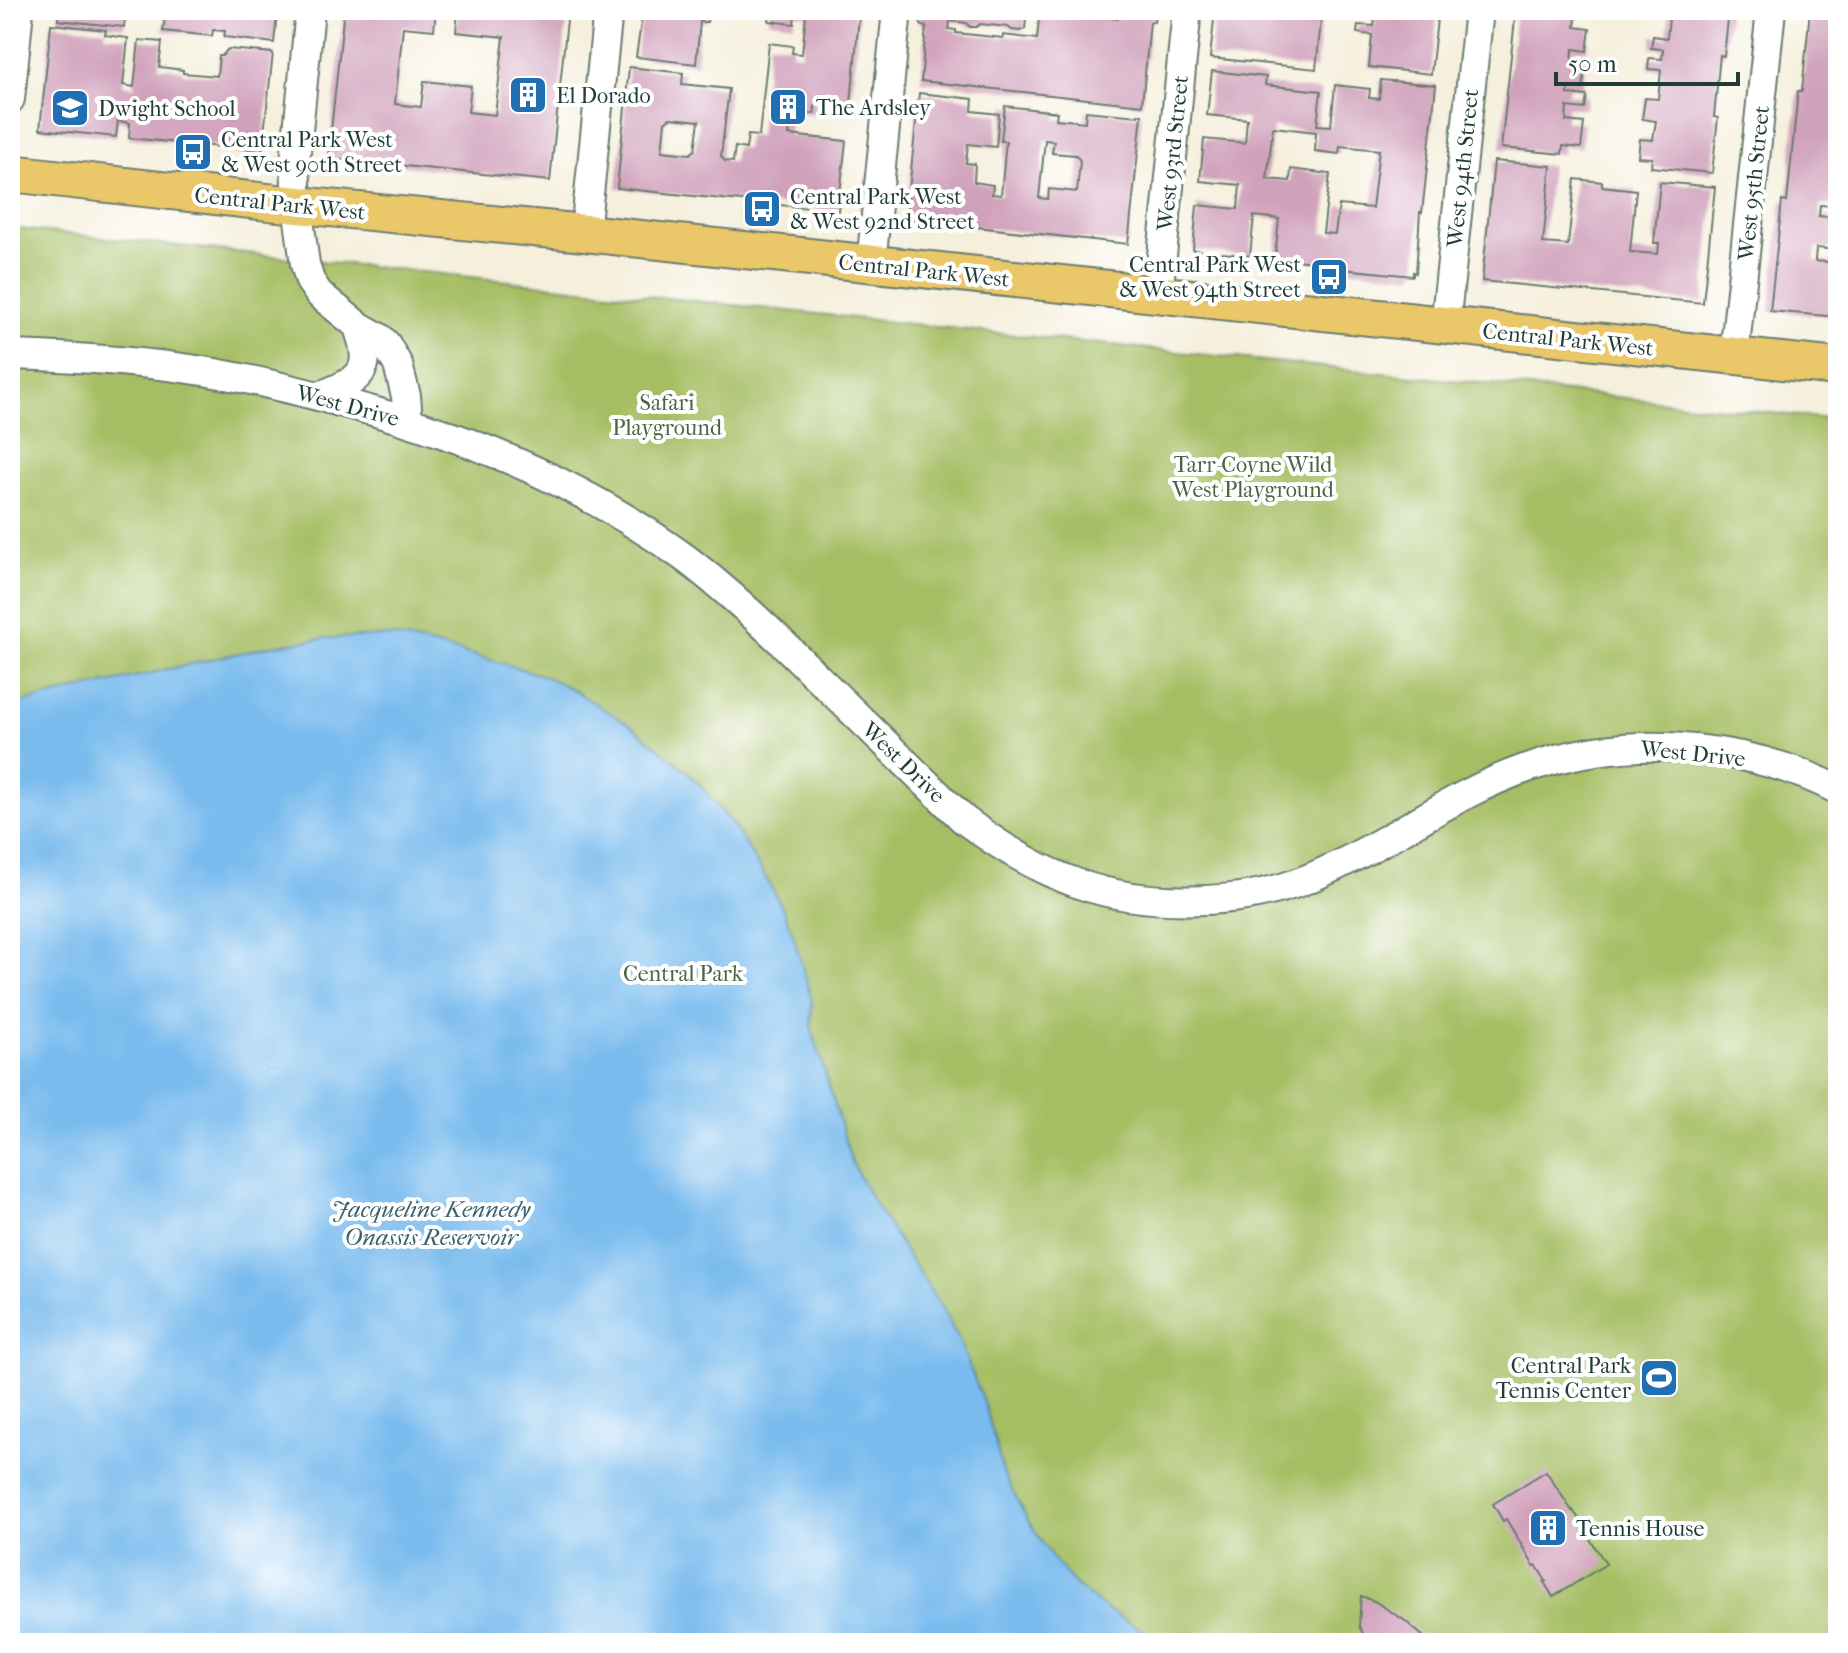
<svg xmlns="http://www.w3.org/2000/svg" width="1848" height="1653" viewBox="0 0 1848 1653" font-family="'IM FELL French Canon',serif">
  <rect width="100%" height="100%" fill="#fff"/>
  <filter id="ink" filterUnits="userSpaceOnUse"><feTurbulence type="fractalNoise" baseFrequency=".0125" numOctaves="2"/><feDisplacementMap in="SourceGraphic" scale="16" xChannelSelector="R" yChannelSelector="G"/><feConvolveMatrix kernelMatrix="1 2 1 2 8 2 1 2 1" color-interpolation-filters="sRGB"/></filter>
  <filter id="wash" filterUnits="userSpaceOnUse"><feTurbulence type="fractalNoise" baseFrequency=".006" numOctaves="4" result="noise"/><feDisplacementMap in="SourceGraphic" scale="32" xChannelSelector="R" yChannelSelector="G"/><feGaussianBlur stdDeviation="1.8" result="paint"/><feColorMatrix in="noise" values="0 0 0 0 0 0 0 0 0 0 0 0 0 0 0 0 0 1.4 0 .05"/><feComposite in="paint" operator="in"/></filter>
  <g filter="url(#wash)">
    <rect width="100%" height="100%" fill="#f5efdc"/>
    <path fill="#a6be64" stroke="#627e4c" stroke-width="2" d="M10,228L1043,338L1838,420V1643H10Z"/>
    <path fill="#79bbee" stroke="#4c7c91" stroke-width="2" d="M392,636L451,649L495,661L544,676L568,687L632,726L687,771L723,812L743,840L769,883L783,909L794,937L812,1001L811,1026L852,1162L869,1195L940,1305L958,1338L986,1408L1003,1472L1027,1519L1053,1559L1077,1586L1104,1608L1151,1635L1173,1643H10V705L270,646L326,638Z"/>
    <g id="blocks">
      <path fill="#d0a1bb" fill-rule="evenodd" d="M59,10H126L124,27L58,20Z
        M166,10H269L268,15H277L274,43L224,37L225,31L213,30L212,36L163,31Z
        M344,10H436L434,30L403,27L395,104L421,107L424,81L471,86L468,112L495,115L504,37L456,32L458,10H568L550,181L328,158Z
        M643,10H709L707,22H700L696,64L636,57Z
        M770,10H855L854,16L859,17L851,103L816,99L814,114L791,112L789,135L846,141L838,211L617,188L629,67L683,73L682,84L729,89L721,156L725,161L733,162L735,147L746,149L748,135L759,136L769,43L793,46L792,53L802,54L806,15L795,14L794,24L769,21ZM670,118L699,121L695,150L690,154L662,151L665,122Z
        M923,10H1027L1025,29L1020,31L1012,30L1008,27L980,24L976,27H970L966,23L950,21L949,29L956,30V33L1003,38V35L1037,39L1040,10L1118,19V10H1155L1154,22H1150L1142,105L921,81L926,27L922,26L919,20V15Z
        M1215,10H1322L1316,69L1210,58Z
        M1376,10H1438L1431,74L1369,67L1372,35L1357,33L1358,25L1374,26Z
        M1516,10H1577L1575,27L1590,29L1587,51L1573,49L1572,66L1585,67L1583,89L1569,87L1568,94L1587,96L1585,109L1567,107L1566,121L1584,123L1581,148L1563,146L1562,154L1501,148Z
        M1655,10H1729L1724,56L1720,55L1714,117L1718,118L1712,173L1651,167L1652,158L1638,157L1640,139L1653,140L1654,133L1656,121L1642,119L1645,98L1658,99L1661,70L1648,69L1649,58L1662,59L1663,49L1651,48L1653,36L1667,38L1669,17L1655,15Z
        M1810,10H1838V206L1820,205L1819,216L1838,218V250L1816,248L1815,261L1838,263V317L1770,311L1782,201L1787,202L1798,91H1802Z
        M51,24L106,30L105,35L128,38L123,85L134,87L139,40L162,42L159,67L183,70V73L217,76L219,56H222L228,49L273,53L262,151L129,138L130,123L118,121L116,137L40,129Z
        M1212,71L1266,77L1265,85L1321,91L1317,125L1331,126L1335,85L1370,89L1369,98L1379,99L1381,80L1436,85L1422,213L1420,212L1416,273L1413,272V276L1332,268L1333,264L1275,258L1279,219L1254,216L1250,256L1193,250L1197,205L1238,209L1240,185L1200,181L1204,139L1245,143L1247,119L1207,115ZM1273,127L1316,132L1315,151L1339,154L1340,146L1379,150L1372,208L1339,205L1335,234L1323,233L1330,174L1291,169L1290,181L1267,179Z
        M919,93L973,99L972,111L999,114L996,147L968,144L966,163L975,164L974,182L993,185L992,194L1001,195L1006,141H1001L1005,106L1057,112L1056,119L1085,122L1086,111L1138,116V114L1142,115L1128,244L906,219ZM1045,140L1054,141L1052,153L1076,155L1080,161L1077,192L1049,189L1048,199L1039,198Z
        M1494,161L1551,166L1543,243L1568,245L1575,179L1602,182V186L1636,190L1630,252L1658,254L1659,243H1654L1660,182L1715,187L1703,303L1482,281Z
        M1546,1471L1572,1511L1573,1510L1581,1522H1579L1606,1564L1553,1597L1544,1582L1546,1581L1536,1565L1534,1566L1506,1519L1503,1521L1493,1504Z
        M1361,1596L1374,1601L1404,1620L1431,1643H1368L1359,1626Z"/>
    </g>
  </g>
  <g filter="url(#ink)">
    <use href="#blocks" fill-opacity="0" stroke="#6a7b6f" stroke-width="2"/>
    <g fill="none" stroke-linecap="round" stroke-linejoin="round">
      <g stroke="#6a7b6f" stroke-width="32">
        <path id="minor" d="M310,10L295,161L297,205L305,264L310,281L319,294L357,325L380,338L386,344L398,365L406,396L408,420
          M10,99L19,10
          M585,233L608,10
          M871,264L897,10
          M1158,295L1187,10
          M1445,326L1479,10
          M10,355C76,357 144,361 209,372C257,380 304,392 351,405C470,437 585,485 685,558C730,592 771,631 811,671C862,720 912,770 963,819C999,846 1036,869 1079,884C1141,906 1232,906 1294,884C1351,864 1411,823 1465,795C1554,748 1644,736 1741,756C1774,763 1808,774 1838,790
          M1734,356L1771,10
          M319,396C362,380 375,371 357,325"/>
      </g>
      <g stroke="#6a7b6f" stroke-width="40">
        <path id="major" d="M10,173L268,202L585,233L1838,367"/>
      </g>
      <use href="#minor" stroke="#fff" stroke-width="28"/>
      <use href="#major" stroke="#eac769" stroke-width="36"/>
    </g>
  </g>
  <defs>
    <g id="building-square" transform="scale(2)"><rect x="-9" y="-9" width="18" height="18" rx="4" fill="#1f6fb2" stroke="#fff"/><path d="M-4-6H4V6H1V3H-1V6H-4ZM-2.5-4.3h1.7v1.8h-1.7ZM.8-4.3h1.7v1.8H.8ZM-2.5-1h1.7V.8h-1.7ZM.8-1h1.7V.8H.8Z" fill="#fff"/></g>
    <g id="school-square" transform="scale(2)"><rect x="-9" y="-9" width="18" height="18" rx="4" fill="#1f6fb2" stroke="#fff"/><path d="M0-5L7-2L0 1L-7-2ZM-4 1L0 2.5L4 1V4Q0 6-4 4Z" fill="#fff"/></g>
    <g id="bus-square" transform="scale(2)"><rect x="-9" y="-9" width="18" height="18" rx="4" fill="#1f6fb2" stroke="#fff"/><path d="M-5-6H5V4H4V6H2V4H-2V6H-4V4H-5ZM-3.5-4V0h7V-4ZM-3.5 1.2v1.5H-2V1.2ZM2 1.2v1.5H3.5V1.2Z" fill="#fff"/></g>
    <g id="stadium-square" transform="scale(2)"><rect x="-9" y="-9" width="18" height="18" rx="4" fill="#1f6fb2" stroke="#fff"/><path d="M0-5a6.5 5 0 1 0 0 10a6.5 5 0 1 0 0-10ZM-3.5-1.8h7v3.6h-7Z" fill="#fff"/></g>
  </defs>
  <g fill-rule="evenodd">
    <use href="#building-square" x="528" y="95"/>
    <use href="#building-square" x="788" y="107"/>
    <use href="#school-square" x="70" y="108"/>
    <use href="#bus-square" x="193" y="152"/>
    <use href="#bus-square" x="762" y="209"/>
    <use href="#bus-square" x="1329" y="277"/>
    <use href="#stadium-square" x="1659" y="1378"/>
    <use href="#building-square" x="1548" y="1528"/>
  </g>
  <g text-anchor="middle" stroke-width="8" stroke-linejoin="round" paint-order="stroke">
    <g font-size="22" fill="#1f3d34" stroke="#fff" text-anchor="start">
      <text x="556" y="103">El Dorado</text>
      <text x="816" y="115">The Ardsley</text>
      <text x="98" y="116">Dwight School</text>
      <text x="221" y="147">Central Park West<tspan x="221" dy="25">&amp; West 90th Street</tspan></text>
      <text x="790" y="204">Central Park West<tspan x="790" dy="25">&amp; West 92nd Street</tspan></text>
      <text x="1301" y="272" text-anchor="end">Central Park West<tspan x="1301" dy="25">&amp; West 94th Street</tspan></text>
      <text x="1631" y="1373" text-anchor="end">Central Park<tspan x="1631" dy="25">Tennis Center</tspan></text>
      <text x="1576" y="1536">Tennis House</text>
    </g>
    <g font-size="22" fill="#1f3d34" stroke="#fff">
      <text transform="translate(1172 153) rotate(-84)" y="8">West 93rd Street</text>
      <text transform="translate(1462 168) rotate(-84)" y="8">West 94th Street</text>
      <text transform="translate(1753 183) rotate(-84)" y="8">West 95th Street</text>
      <text transform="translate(280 203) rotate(6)" y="8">Central Park West</text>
      <text transform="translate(924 270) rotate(6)" y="8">Central Park West</text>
      <text transform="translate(1568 339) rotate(6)" y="8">Central Park West</text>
      <text transform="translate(348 405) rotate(15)" y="8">West Drive</text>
      <text transform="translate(1693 753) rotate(6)" y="8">West Drive</text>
      <text transform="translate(904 762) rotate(44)" y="8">West Drive</text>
    </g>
    <g font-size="22" fill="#486442" stroke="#fff">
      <text x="667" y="410">Safari<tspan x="667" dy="25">Playground</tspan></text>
      <text x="1253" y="472">Tarr-Coyne Wild<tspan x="1253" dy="25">West Playground</tspan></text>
      <text x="683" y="981">Central Park</text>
    </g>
    <g font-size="24" font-style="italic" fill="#3a636c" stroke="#fff">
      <text x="431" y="1217">Jacqueline Kennedy<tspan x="431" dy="28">Onassis Reservoir</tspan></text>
    </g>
  </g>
  <rect width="1848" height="1653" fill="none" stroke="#fff" stroke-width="40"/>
  <path d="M1556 72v12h182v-12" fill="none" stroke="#1f3d34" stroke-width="4"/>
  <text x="1568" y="72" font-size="24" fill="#1f3d34" stroke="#ffffff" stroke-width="6" paint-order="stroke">50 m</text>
</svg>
